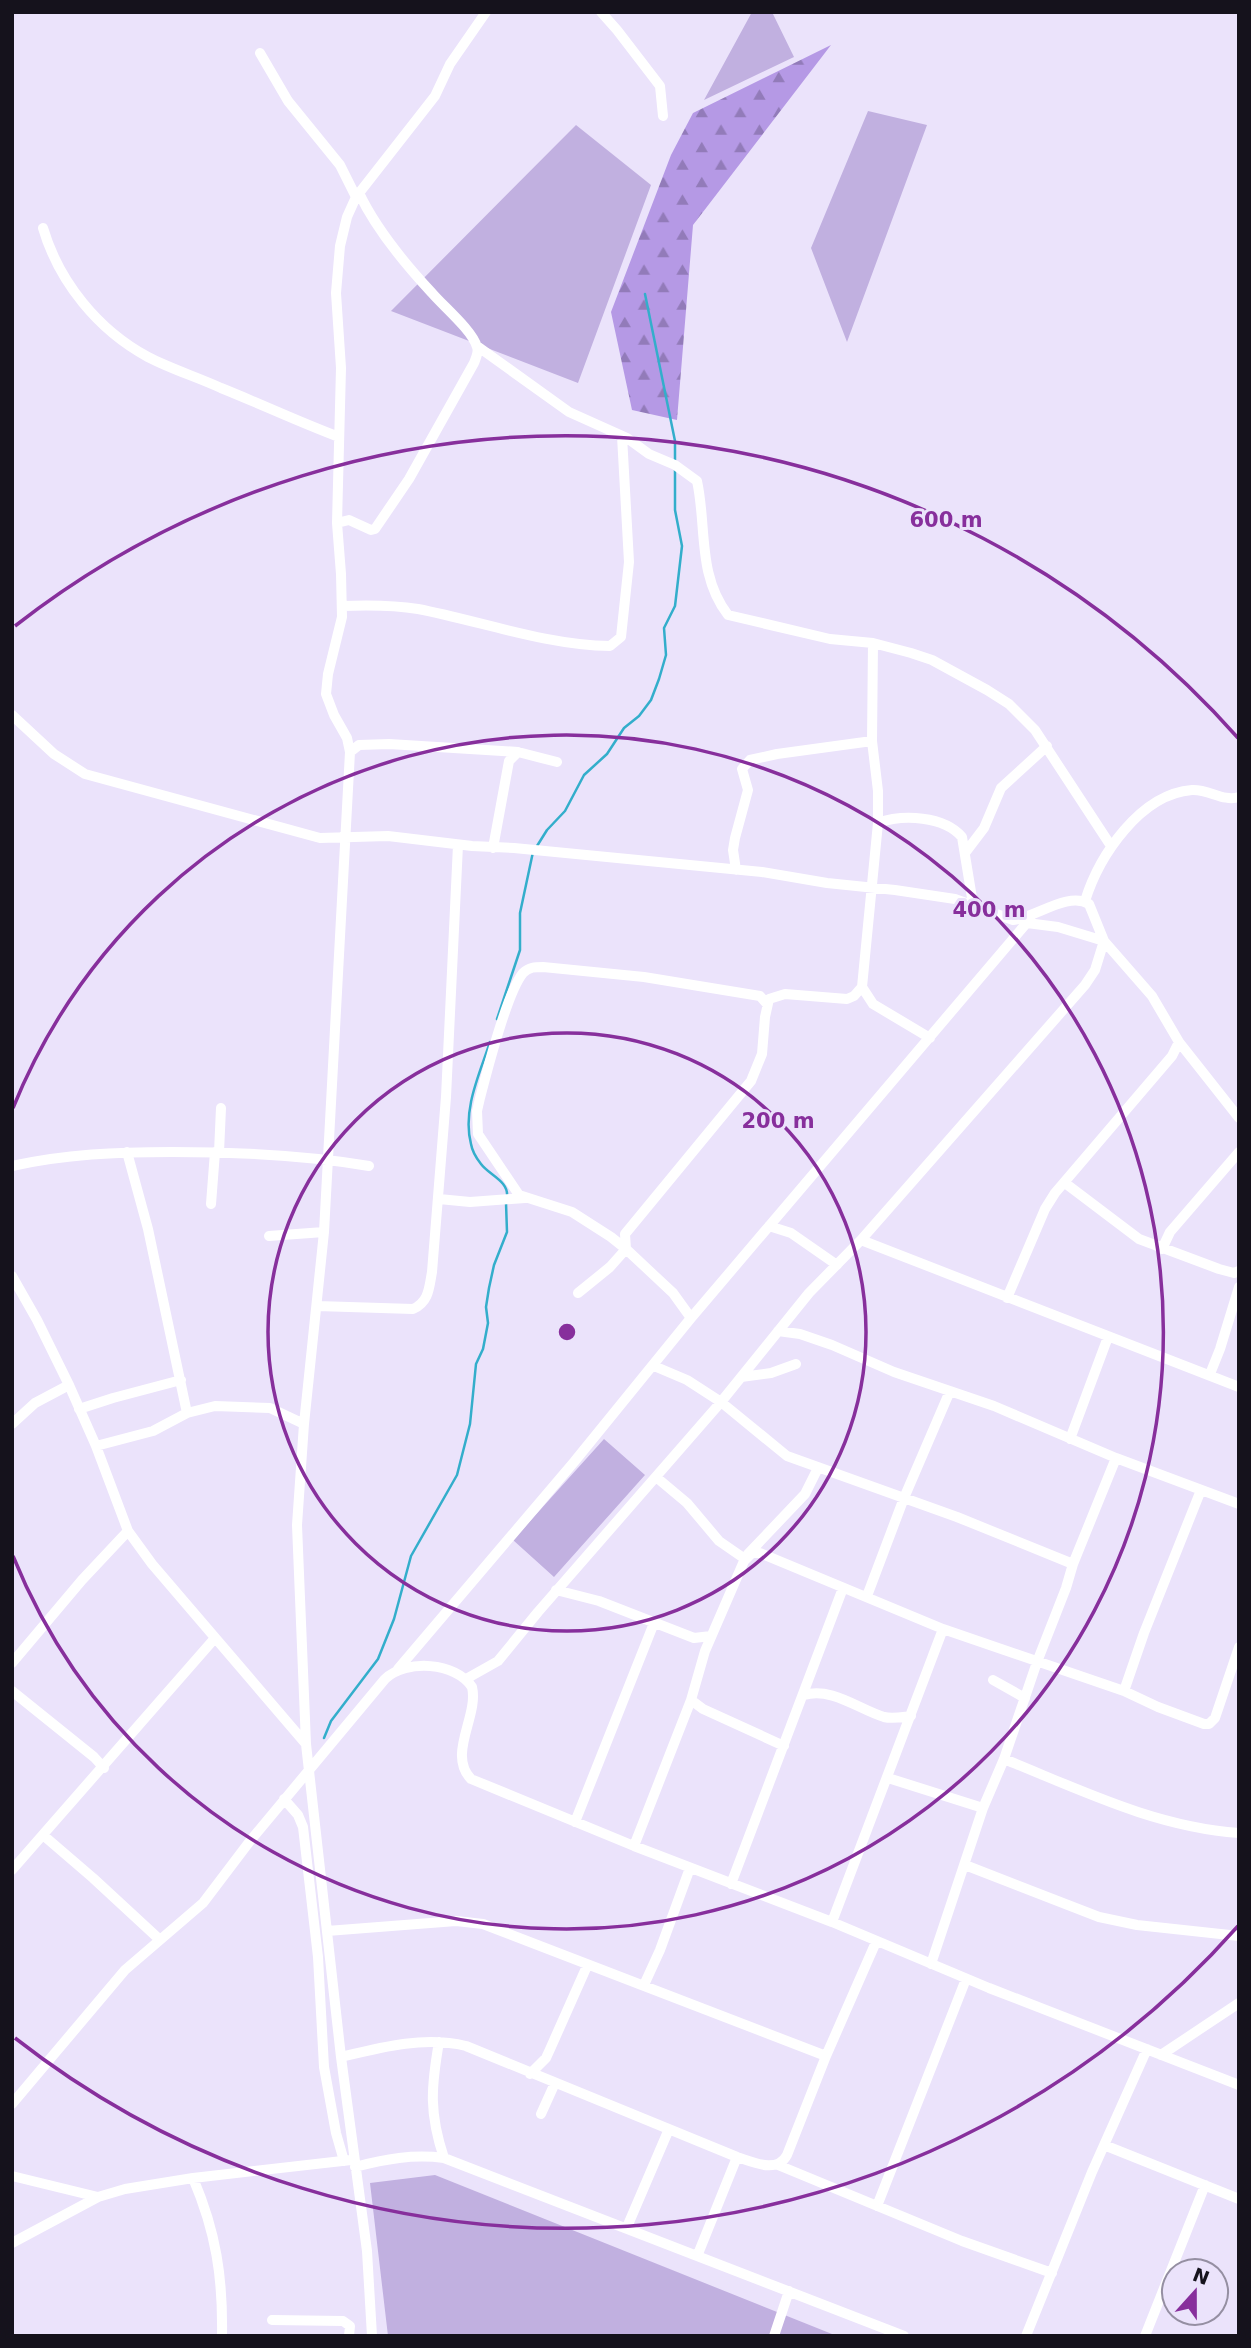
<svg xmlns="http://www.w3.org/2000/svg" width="1251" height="2348" viewBox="0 0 1251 2348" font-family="'DejaVu Sans',sans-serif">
  <defs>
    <pattern id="forest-firs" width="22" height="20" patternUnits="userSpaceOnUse" patternTransform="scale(1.75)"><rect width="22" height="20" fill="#b599e5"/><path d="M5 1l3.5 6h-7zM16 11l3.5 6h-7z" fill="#927bb9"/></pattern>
  </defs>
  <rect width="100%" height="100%" fill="#ebe3fb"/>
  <path fill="#c1b0e0" d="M752,12H772L794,57L704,100Z
    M868,111L927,125L847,342L811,248Z
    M576,125L651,185L578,383L391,311Z
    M604,1439L645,1475L554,1577L513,1540Z
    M435,2175L837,2336H388L370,2183Z"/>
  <path fill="url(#forest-firs)" d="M831,45L693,225L677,420L632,410L611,312L671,155L693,113Z"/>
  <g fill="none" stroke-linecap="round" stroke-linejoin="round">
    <path stroke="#33aecb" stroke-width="2.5" d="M645,294L675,441V460
      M537,846L547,830L565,811L584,775L607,754L624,728L639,716L651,700L659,679L666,655L664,628L675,606L682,546L675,510V470
      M497,1019L520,950V913L533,852
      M490,1042C480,1073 462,1110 471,1144C472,1150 477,1159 481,1164C489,1175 509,1181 507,1197
      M324,1738L331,1721L378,1659L394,1619L411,1556L457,1475L470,1424L476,1364L483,1349L488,1323L486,1307L489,1288L494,1265L507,1232L506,1203"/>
    <path stroke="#fff" stroke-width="10" d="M601,12L617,30L660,86L663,116
      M260,53L288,101L340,165L356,197
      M43,228C59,282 98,330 148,357C171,369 197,377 221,388C261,404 299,422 339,437
      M477,346L569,412L627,438L649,454L675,465L697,481C707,526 697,575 728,615L830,639L873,643L911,653L932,660L987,690L1009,704L1035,730L1111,846
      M337,523L349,520L371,530L375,529L409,479L474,363C476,358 479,352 477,347C472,330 444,307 432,293C405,264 376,229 359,193
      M342,606C367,605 393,605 418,609C480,621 546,645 610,646L621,637L629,562L622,436
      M12,715L54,754L85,774L320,838L388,836L472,846L514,848L762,872L827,883L895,890L955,899L1013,920C1035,918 1068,891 1089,904L1104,941L1152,996L1179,1042L1239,1118
      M350,752L359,745L389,744L518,752L557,762
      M878,823C903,814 944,816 962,837L973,904
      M493,848L509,761L518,752
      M965,853L984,828L1001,788L1047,746
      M736,870L733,850L735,838L748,790L742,769L750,760L777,754L872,741
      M1085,901C1099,856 1140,794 1192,790C1209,789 1223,802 1239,797
      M862,987L873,1004L930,1038
      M127,1152L148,1229L187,1413
      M219,1152L221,1108
      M12,1166C66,1154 117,1152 172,1152C238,1152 304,1155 369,1166
      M1065,1183L1139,1239L1219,1269L1234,1273L1239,1271
      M439,1199L470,1202L525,1198
      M211,1204L215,1152
      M769,1226L791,1233L837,1265
      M269,1236L324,1232
      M861,1240L1239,1387
      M1162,1249L1170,1232L1239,1152
      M12,1276L37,1320L69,1385L96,1446L128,1531L152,1564L306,1744
      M578,1293L610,1267L626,1249L611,1237L572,1212L519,1195L478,1134L477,1111L480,1098C487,1071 507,992 523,973C529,967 535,967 543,967L644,977L760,996L767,1004
      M1007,1298L1045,1209L1055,1193L1172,1056L1179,1042
      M317,1306L413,1309C429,1302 429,1288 432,1272L446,1097L458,845
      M691,1318L673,1293L626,1249L625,1234L751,1081L762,1054L765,1017L769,999L785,994L847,999L854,996L862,987L878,823V791L872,741L873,643
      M778,1331L800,1334L832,1345L894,1372L994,1406L1116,1458L1239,1504
      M654,1366L687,1380L721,1402L787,1456L957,1517L1073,1564
      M1210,1374L1220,1349L1239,1287
      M741,1377L771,1373L796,1364
      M79,1409L113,1398L181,1380
      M12,1424L35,1403L69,1385
      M1070,1439L1108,1337
      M96,1446L153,1431L187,1413L215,1406L270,1408L304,1424
      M656,1477L687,1503L719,1541L745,1559
      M748,1554L805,1494L818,1468
      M556,1590L599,1601L694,1638L711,1636
      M867,1596L904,1498L950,1391
      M12,1663L82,1580L128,1531
      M398,1669L574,1462L691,1318L1030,919
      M466,1679L498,1661L538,1612L721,1402L809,1293L861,1240L1085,985L1095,970L1104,941L1058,927L1027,923
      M993,1680L1025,1698
      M12,1691L94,1757L104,1768
      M1124,1691L1144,1633L1201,1490
      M804,1695C832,1687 858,1709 884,1717C893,1719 902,1717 911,1716
      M691,1700L703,1709L784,1746
      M1004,1759C1081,1790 1155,1827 1239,1833
      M888,1778L983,1808
      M284,1799L298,1815L303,1827L318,1957L324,2067L336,2133L344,2161
      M575,1822L654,1623
      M43,1835L93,1878L159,1939
      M634,1846L691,1700L705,1651L744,1561L752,1553H760L943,1629L1124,1691L1158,1707L1204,1724H1209L1215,1718L1239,1647
      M965,1865L1099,1917L1137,1925L1239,1936
      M12,1870L215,1638
      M731,1884L843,1588
      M832,1922L943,1629
      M327,1931L456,1921L483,1924L826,2056
      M931,1964L983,1808L1004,1759L1037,1662L1066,1588L1073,1564L1116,1458
      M644,1985L660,1950L690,1868
      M439,2042C431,2088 429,2113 444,2158
      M1161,2055L1239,2003
      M341,2057C382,2047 424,2036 466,2046L737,2157C753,2162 777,2174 787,2155L826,2056L876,1942
      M530,2074L546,2058L551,2047L587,1966
      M12,2104L125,1970L203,1903L250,1841L385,1679C406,1659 456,1662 472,1687C479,1716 447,1754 471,1779L634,1846L832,1922L989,1988L1239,2085
      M541,2114L555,2083
      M1104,2145L1239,2199
      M778,2165L962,2241L1052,2273
      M355,2167C385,2159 413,2154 444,2158L904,2336
      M12,2176L98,2197
      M193,2178C216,2232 223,2277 222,2336
      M877,2206L966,1979
      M627,2227L669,2129
      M12,2243L98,2197L125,2189L193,2178L351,2160
      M698,2254L737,2157
      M272,2320L343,2321L350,2326L349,2336
      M372,2336L367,2251L341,2057L306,1744L297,1525L304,1424L324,1232L350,752L347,738L334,715L326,694L328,674L342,617L341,574L337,523L341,368L336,293L340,246L347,217L356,197L435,96L450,64L486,12
      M774,2336L789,2291
      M1026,2336L1092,2172L1147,2049
      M1145,2336L1205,2185"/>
  </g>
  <g fill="none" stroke="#872f9c" stroke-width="3.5">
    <circle cx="567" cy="1332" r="299"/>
    <path d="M13 1108A597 597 0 1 1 13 1556"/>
    <path d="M1238 1926A896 896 0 0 1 15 2038M15 626A896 896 0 0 1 1238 738"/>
  </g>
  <circle cx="567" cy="1332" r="10" fill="#872f9c" stroke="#ebe3fb" stroke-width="3.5"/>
  <g font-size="21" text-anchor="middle" font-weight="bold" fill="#872f9c" stroke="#ebe3fb" stroke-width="6" stroke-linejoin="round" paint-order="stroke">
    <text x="946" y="527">600 m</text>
    <text x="989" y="917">400 m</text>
    <text x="778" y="1128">200 m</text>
  </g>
  <rect width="1251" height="2348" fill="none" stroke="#15121c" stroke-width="28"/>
  <g transform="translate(1195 2292) rotate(21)"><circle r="33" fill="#ebe3fb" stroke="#958fa2" stroke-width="2"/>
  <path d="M0-5L12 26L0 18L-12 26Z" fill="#872f9c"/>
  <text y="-10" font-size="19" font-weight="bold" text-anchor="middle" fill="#15121c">N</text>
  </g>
</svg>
